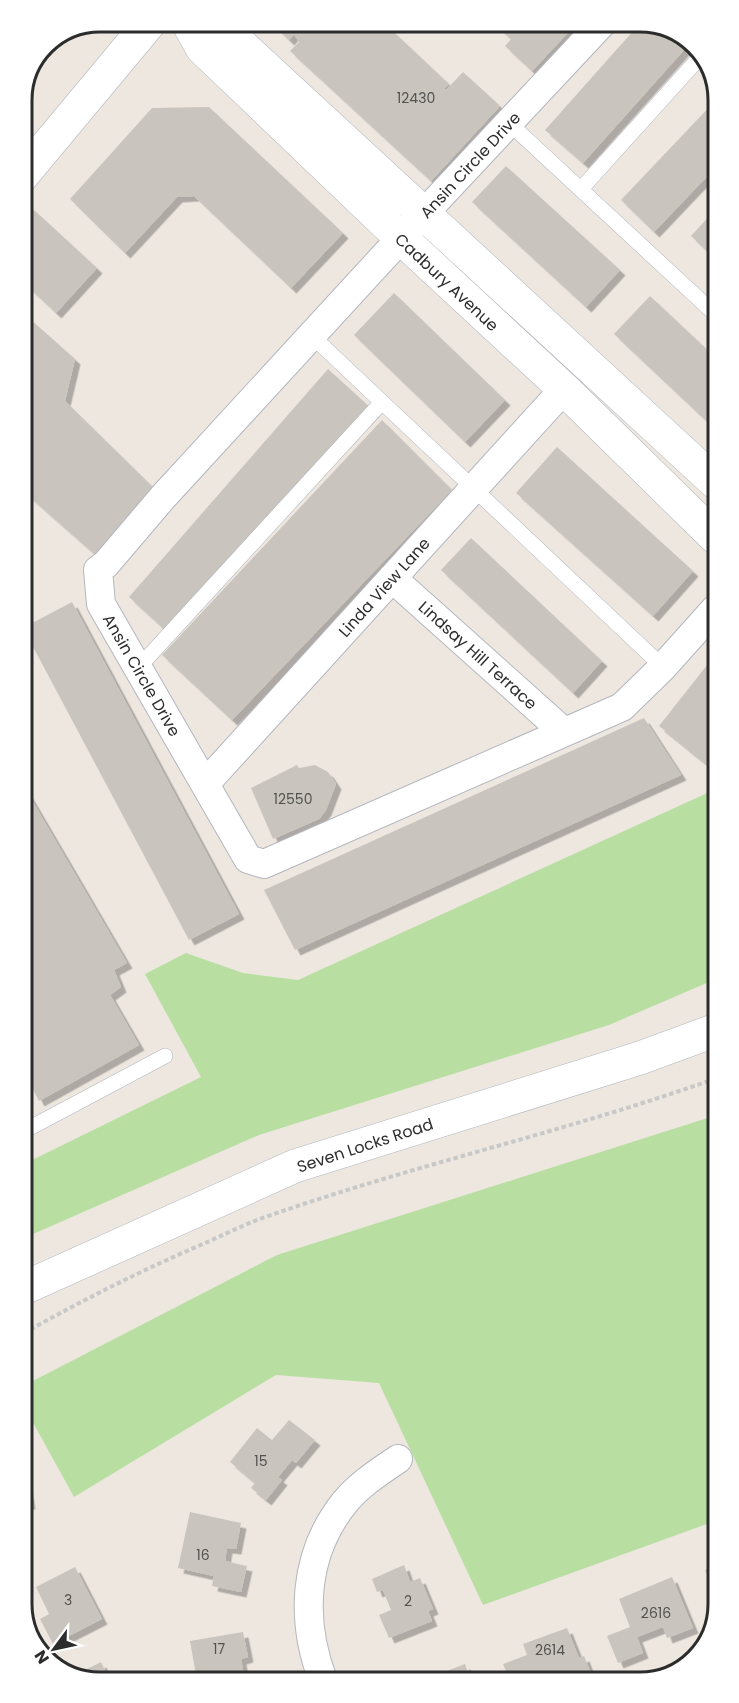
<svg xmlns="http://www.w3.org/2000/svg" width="739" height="1703" viewBox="0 0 739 1703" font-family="Poppins,sans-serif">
  <defs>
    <filter id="shadow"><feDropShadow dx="5.5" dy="5.5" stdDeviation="0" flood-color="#0004"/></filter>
  </defs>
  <rect width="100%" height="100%" fill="#ede7e0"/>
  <path fill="#b8dfa1" d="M716,789V979L609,1025L259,1135L24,1238V1164L201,1077L145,974L186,953L243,973L298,980Z
    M717,1115L718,1520L483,1605L379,1383L276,1375L74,1497L25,1408V1385L277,1255Z"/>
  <path fill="#c9c5be" filter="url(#shadow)" d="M269,21H382L449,84L444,89L446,90L463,72L500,106L431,181L290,51L299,42L294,34L289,40Z
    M505,21H579L532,71L505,46L511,39L499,28Z
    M642,21H645L687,37L691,42L583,163L545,130Z
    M714,102V169L654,232L621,200Z
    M209,107L343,233L291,288L194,196L177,197L125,253L70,199L152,108Z
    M506,166L620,270L586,307L472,202Z
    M34,210L97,268L56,313L22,281L21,223Z
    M714,211V258L691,236Z
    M394,293L505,400L465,442L354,335Z
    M650,296L715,357V429L614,334Z
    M22,312L75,359L65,401L163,497L106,564L22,490Z
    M328,369L374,411L163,628L129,597Z
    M382,420L452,490L232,720L162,655Z
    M557,447L693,571L653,616L516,493Z
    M471,538L602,661L573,693L441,570Z
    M72,602L239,914L189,940L23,628Z
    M715,655L716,763L711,768L659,726Z
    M644,718L681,775L295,950L264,890Z
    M297,765L299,768L315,765L328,772L336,784L326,810L319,819L273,839L251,788Z
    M23,785L127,963L114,970L121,987L110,995L139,1045L39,1101L24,1072Z
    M289,1420L315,1440L296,1463L292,1460L278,1477L282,1480L266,1500L251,1488L255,1483L230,1462L257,1428L272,1440Z
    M25,1479H26L30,1504H25Z
    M190,1512L241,1523L236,1549L227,1548L225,1561L247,1566L241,1592L212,1586L214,1576L178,1568Z
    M404,1565L410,1582L420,1578L433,1609L428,1611L432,1621L389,1638L379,1615L391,1610L383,1590L377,1592L372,1579Z
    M718,1565V1603L705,1570Z
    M75,1567L102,1619L53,1644L40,1619L49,1614L36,1587Z
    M672,1577L693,1628L667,1638L663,1627L637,1637L643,1653L618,1663L607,1636L630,1627L619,1599Z
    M567,1628L579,1658L584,1656L591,1674L579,1678L509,1679L503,1664L527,1655L523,1644Z
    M243,1632L248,1657L241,1659L245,1681H197L190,1641Z
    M101,1662L110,1682H94L75,1675Z
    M465,1664L470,1679H426Z"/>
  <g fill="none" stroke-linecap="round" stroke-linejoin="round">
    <g stroke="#b3b6be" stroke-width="16">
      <path id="service" d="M509,123L714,313
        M581,189L701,56
        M312,336L663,667
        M138,668L382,402
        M24,1131L165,1056"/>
    </g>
    <g stroke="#b3b6be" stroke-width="30">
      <path id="minor" d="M604,21L401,238L163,497L106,564L98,570L101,604L248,859L264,864L622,707L663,667L715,609
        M392,578L564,732
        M205,784L564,389
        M323,1680C300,1620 303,1554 345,1502C360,1484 379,1472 398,1459"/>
    </g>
    <g stroke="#b3b6be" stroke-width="34">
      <path id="tertiary" d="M187,21L202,48L401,238L564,389L715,537
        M215,21L715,482
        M21,177L151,21"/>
    </g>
    <g stroke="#b3b6be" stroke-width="34">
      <path id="secondary" d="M24,1288L295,1166L640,1058L716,1030"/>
    </g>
    <path stroke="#c8c8c8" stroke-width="4" stroke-dasharray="4.5 3" stroke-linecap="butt" d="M24,1333C83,1300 142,1270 203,1244C221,1236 239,1227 257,1220C408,1166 566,1132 717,1078"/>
    <use href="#service" stroke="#fff" stroke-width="15"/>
    <use href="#minor" stroke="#fff" stroke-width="28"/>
    <use href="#tertiary" stroke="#fff" stroke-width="33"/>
    <use href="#secondary" stroke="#fff" stroke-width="33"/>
  </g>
  <g text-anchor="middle" stroke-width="4.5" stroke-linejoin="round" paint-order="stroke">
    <g font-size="14" fill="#535250">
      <text x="416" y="103">12430</text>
      <text x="293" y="804">12550</text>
      <text x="261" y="1466">15</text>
      <text x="203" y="1560">16</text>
      <text x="68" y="1605">3</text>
      <text x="408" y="1606">2</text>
      <text x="656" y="1618">2616</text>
      <text x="219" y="1654">17</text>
      <text x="550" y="1655">2614</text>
    </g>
    <g font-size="16" fill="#2c2c2c" stroke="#fff">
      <text transform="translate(470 165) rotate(-47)" y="6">Ansin Circle Drive</text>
      <text transform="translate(447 282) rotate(43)" y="6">Cadbury Avenue</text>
      <text transform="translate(384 587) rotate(-48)" y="6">Linda View Lane</text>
      <text transform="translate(478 655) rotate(42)" y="6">Lindsay Hill Terrace</text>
      <text transform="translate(142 675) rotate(60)" y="6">Ansin Circle Drive</text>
      <text transform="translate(365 1145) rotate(-18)" y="6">Seven Locks Road</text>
    </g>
  </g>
  <path d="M0 0H739V1703H0ZM100 32H640A68 68 0 0 1 708 100V1604A68 68 0 0 1 640 1672H100A68 68 0 0 1 32 1604V100A68 68 0 0 1 100 32Z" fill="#fff" fill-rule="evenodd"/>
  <path fill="none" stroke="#2c2c2c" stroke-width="3" d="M100 32H640A68 68 0 0 1 708 100V1604A68 68 0 0 1 640 1672H100A68 68 0 0 1 32 1604V100A68 68 0 0 1 100 32Z"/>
  <g transform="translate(54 1649) rotate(237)" stroke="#ffffff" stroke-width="4.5" paint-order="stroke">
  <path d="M0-4.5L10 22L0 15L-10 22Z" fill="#2c2c2c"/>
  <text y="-9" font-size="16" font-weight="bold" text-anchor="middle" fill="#2c2c2c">N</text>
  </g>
</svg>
